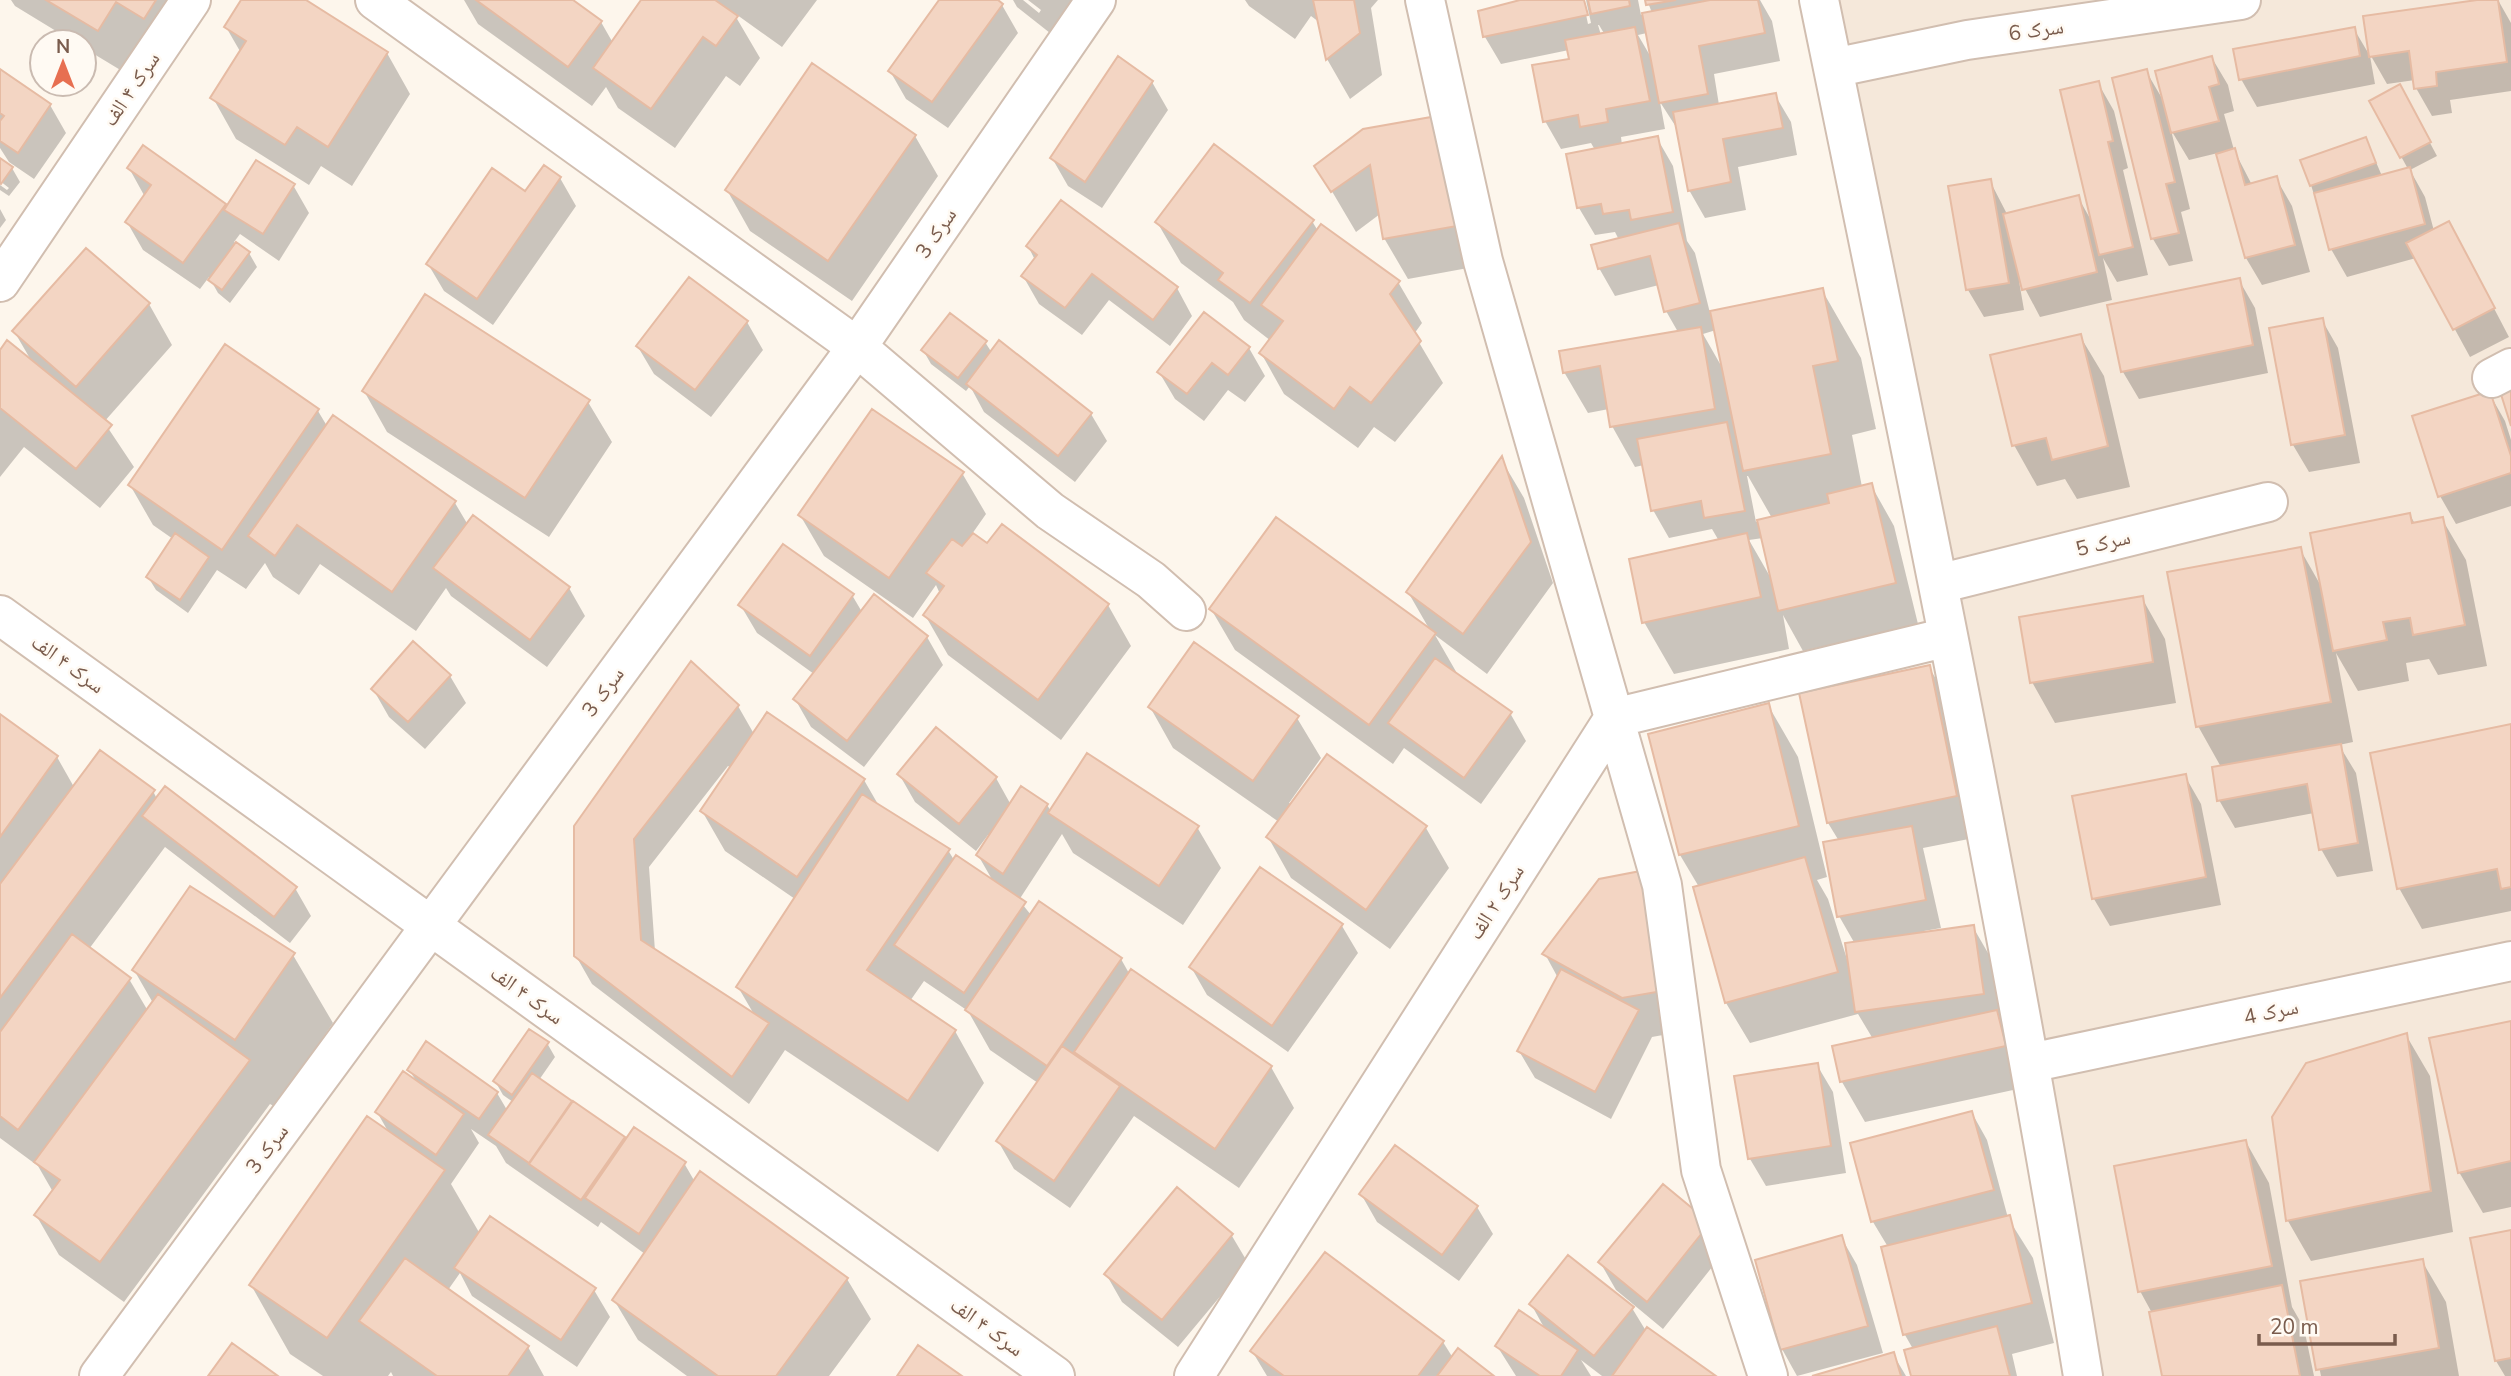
<svg xmlns="http://www.w3.org/2000/svg" width="2511" height="1376" viewBox="0 0 2511 1376" font-family="'Nunito Sans','Noto Naskh Arabic',sans-serif">
  <rect width="100%" height="100%" fill="#fdf6ec"/>
  <path fill="#f5e8da" d="M1819,0H2511V1376H2083Z"/>
  <path fill="#0003" fill-rule="evenodd" d="M11,0H180L168,59L139,41L122,71L84,48V42H74L15,6Z
    M243,0H303L387,53L410,94L352,186L321,166L309,185L236,139L213,98L241,53L226,27Z
    M464,0H570L601,22L613,43L643,0H817L782,47L733,12L760,58L740,86L726,76L675,148L618,108L606,87L592,106L478,24Z
    M942,0H995L1002,5L1018,33L948,128L906,99L890,71Z
    M1013,0H1023L1039,13L1041,10L1028,0H1075L1050,33L1017,7Z
    M1245,0H1378L1371,8L1382,75L1350,99L1327,59L1319,22L1311,16L1295,39L1249,6Z
    M1522,0H1583L1588,24L1591,23L1586,0H1638L1641,15L1652,13L1647,0H1760L1772,21L1780,61L1714,74L1719,105L1775,95L1791,122L1797,155L1738,167L1746,210L1705,218L1689,190L1678,130L1660,102L1665,129L1621,137L1622,145L1657,138L1673,166L1687,241L1695,253L1710,313L1822,290L1861,358L1876,429L1852,435L1862,487L1871,485L1894,526L1918,624L1803,651L1783,615L1789,649L1674,674L1644,622L1719,541L1712,529L1669,538L1653,510L1644,465L1635,467L1612,426L1609,409L1588,413L1564,372L1678,332L1666,311L1659,285L1615,296L1599,268L1619,240L1615,232L1595,235L1579,208L1595,150L1591,143L1561,149L1545,121L1571,60L1569,50L1501,64L1485,37L1480,12ZM1598,25H1599L1605,35H1601ZM1647,33L1652,59L1638,35ZM1716,330L1723,369L1703,334ZM1747,476H1748L1772,518L1756,522ZM1763,538L1772,580L1749,540Z
    M2489,0H2498L2511,23V91L2450,100L2452,113L2432,116L2416,88L2415,80L2387,84L2371,56Z
    M2354,29L2370,56L2375,84L2257,107L2241,79Z
    M2212,58L2228,85L2234,111L2224,114L2234,150L2252,185L2276,178L2292,206L2310,272L2262,285L2246,258L2218,153L2189,160L2171,130L2190,209L2181,212L2193,261L2169,266L2153,239L2114,80L2146,71L2163,100Z
    M0,71L50,105L66,133L34,179L9,162L0,148Z
    M1152,82L1168,110L1102,208L1068,186L1052,158Z
    M2098,83L2114,111L2128,168L2123,170L2148,275L2117,282L2103,258L2112,300L2040,317L2021,281H2019L2024,310L1984,317L1968,290L1990,181L2007,214L2078,197L2092,222Z
    M2407,100L2437,156L2410,170L2425,197L2434,231L2464,251L2509,337L2470,357L2416,258L2347,277L2331,249L2311,185L2366,139L2382,176L2408,169L2371,102Z
    M915,136L938,176L852,301L750,231L727,190Z
    M1459,159L1479,266L1408,279L1384,238L1380,214L1356,232L1317,166Z
    M0,160L12,168L20,182L9,196L0,190V185L7,190L9,188L0,181Z
    M129,168L225,205L227,209L293,185L309,213L279,261L240,234L234,242L249,253L257,267L230,303L218,293L209,277L200,289L143,250L127,222L145,197Z
    M560,178L576,206L493,325L444,291L428,264L526,193Z
    M0,209L6,220L0,228Z
    M1312,221L1318,231L1398,282L1422,323L1414,334L1443,383L1395,442L1374,427L1358,448L1284,394L1261,353L1271,341L1244,320L1233,302L1181,263L1157,222Z
    M1028,246L1177,288L1192,316L1170,346L1109,300L1082,335L1039,304L1023,276L1035,260Z
    M2239,280L2255,308L2268,373L2139,399L2123,372L2110,307Z
    M149,304L172,345L104,422L134,467L100,508L24,447L0,477V352L32,362L14,331Z
    M2322,320L2338,348L2360,463L2309,472L2293,445Z
    M747,322L763,350L711,417L654,374L638,347Z
    M2080,336L2104,376L2130,487L2077,499L2065,479L2037,486L2014,445Z
    M985,342L992,353L1091,414L1107,441L1075,482L984,412L970,386L966,391L931,364L923,350Z
    M225,347L318,411L327,426L333,417L455,503L468,525L569,588L585,616L547,667L451,596L446,588L416,631L320,564L299,595L273,577L265,563L246,589L217,570L188,613L156,590L148,577L173,539L153,525L130,485Z
    M1249,348L1265,376L1245,402L1228,390L1204,421L1175,399L1159,372Z
    M364,391L588,402L612,442L549,537L387,432Z
    M2489,393L2505,421L2511,440V506L2456,524L2440,496Z
    M1501,459L1524,498L1553,583L1487,674L1435,635L1458,675L1510,713L1526,741L1481,804L1404,748L1393,764L1235,650L1211,609L1431,632L1408,592Z
    M962,473L986,514L972,534L988,546L1108,605L1131,646L1061,740L948,655L925,615L940,594L936,585L913,618L824,556L800,515Z
    M2410,515L2415,524L2442,519L2466,560L2487,666L2438,675L2429,659L2406,663L2409,681L2358,691L2336,653L2353,742L2339,745L2356,773L2373,871L2337,877L2321,849L2314,813L2235,828L2219,800L2221,767L2198,726L2300,549L2321,586Z
    M852,595L862,612L927,637L943,665L864,767L811,727L795,699L814,674L757,633L741,606Z
    M2142,598L2165,639L2176,703L2055,723L2032,682Z
    M1929,667L1953,708L1979,837L1923,848L1941,928L1924,931V934L1973,927L2003,979L2012,1053H2008L2027,1087L1865,1122L1842,1082L1834,1047L1873,1039L1858,1014L1750,1043L1726,1003L1695,888L1699,887L1680,855L1650,735L1768,705L1798,757L1827,877L1817,880L1828,899L1852,975L1855,944L1839,916V841L1828,823L1801,694Z
    M450,676L466,703L425,749L389,717L373,689Z
    M738,706L754,734L864,780L879,806L948,850L954,860L994,883L978,855L990,837L988,835L976,851L915,802L899,774L936,729L996,778L1011,805H1047L1051,811L1197,827L1221,868L1183,925L1073,853L1062,834L1019,900L1031,915L1121,959L1130,975L1271,1067L1294,1108L1239,1188L1134,1116L1070,1208L1014,1169L998,1141L1038,1083L990,1050L968,1011L924,981L910,1001L955,1031L984,1083L938,1152L785,1050L749,1104L592,984L576,956V826ZM728,766L731,768L702,811L725,851L795,899L738,987L755,1016L655,951L649,867Z
    M1150,707L1297,718L1321,758L1289,803L1292,805L1327,756L1426,828L1449,868L1390,949L1291,878L1268,837L1279,822L1173,748Z
    M0,716L57,757L74,787L153,791L157,799L295,888L311,916L290,943L165,847L89,949L129,979L148,1011L153,1003L134,970L293,955L333,1023L275,1107L270,1104L124,1302L59,1255L36,1215L53,1192L38,1166L0,1138Z
    M2511,726V911L2422,929L2399,888Z
    M2185,776L2201,804L2221,905L2110,926L2094,899L2074,798Z
    M1261,869L1342,926L1358,953L1288,1052L1207,995L1191,967Z
    M1600,880L1696,1029L1652,1037L1611,1119L1535,1078L1519,1051L1558,978L1545,954Z
    M2511,1022V1207L2483,1213L2459,1172Z
    M2406,1035L2430,1076L2453,1232L2311,1261L2288,1221L2274,1118Z
    M547,1043L555,1057L539,1080L626,1140L684,1163L695,1182L847,1279L871,1319L829,1376H687L638,1340L614,1300L645,1254L601,1222L598,1227L506,1163L496,1146L471,1129L479,1143L451,1184L480,1234L594,1290L610,1317L577,1367L472,1296L460,1273L448,1290L528,1347L544,1376H393L391,1372L388,1376H323L290,1354L251,1285L389,1133L377,1112L417,1082L409,1070L497,1093L507,1110L513,1102L503,1095L495,1081Z
    M1817,1065L1833,1092L1846,1173L1766,1186L1750,1159Z
    M1972,1113L1987,1140L2008,1218L2033,1258L2054,1343L2012,1354L2017,1376H1913V1349L1905,1335L1883,1249L1888,1247L1873,1222L1853,1144Z
    M2246,1142L2269,1183L2292,1307L2304,1328L2314,1376H2163L2152,1313L2140,1291Z
    M1663,1187L1724,1252L1663,1329L1616,1290L1600,1262Z
    M1177,1190L1232,1236L1248,1263L1178,1347L1122,1302L1106,1274Z
    M1361,1194L1477,1207L1493,1234L1459,1281L1377,1222Z
    M2511,1232V1376H2505L2496,1361Z
    M1841,1237L1857,1265L1883,1353L1797,1376L1782,1349Z
    M2422,1261L2446,1302L2459,1376H2321L2302,1283Z
    M1531,1304L1632,1308L1646,1331L1713,1376H1602L1581,1360L1591,1376H1516L1497,1346L1546,1331Z
    M1443,1342L1453,1358L1491,1376H1267L1252,1351Z
    M1893,1354L1906,1376H1818Z"/>
  <path fill="#f3d5c3" stroke="#e6bba3" stroke-width="2" d="M46,0H156L144,19L116,2L98,31Z
    M241,0H306L388,52L328,147L297,127L285,145L210,98L246,41L224,27Z
    M476,0H573L602,21L568,67Z
    M641,0H715L738,16L716,46L703,37L651,109L593,68Z
    M939,0H998L1003,4L932,102L888,71Z
    M1313,0H1354L1360,33L1326,60Z
    M1520,0H1584L1588,15L1483,37L1478,11Z
    M1588,0H1629L1630,6L1591,14Z
    M1645,0H1676L1646,5Z
    M1710,0H1758L1765,33L1699,46L1708,94L1659,103L1642,13Z
    M2477,0H2498L2507,62L2436,72L2437,86L2414,89L2409,51L2369,57L2363,16Z
    M1635,27L1650,101L1606,109L1608,122L1580,127L1578,115L1543,122L1532,65L1569,59L1565,40Z
    M2355,27L2360,56L2239,80L2233,49Z
    M1118,56L1153,81L1085,182L1050,158Z
    M2212,56L2219,84L2209,87L2219,121L2171,133L2155,71Z
    M812,63L916,135L828,261L725,190Z
    M0,69L51,104L18,153L0,141V121L4,116L0,113Z
    M2147,69L2175,182L2166,184L2179,233L2151,239L2112,78Z
    M2099,81L2113,141L2108,142L2133,247L2099,255L2060,90Z
    M2400,84L2431,142L2400,158L2369,101Z
    M1776,93L1783,128L1723,139L1731,182L1688,191L1673,112Z
    M1437,116L1457,226L1383,239L1370,165L1331,192L1314,166L1363,129Z
    M1658,136L1673,212L1631,220L1629,210L1603,214L1601,204L1577,208L1566,154Z
    M2366,137L2376,163L2310,186L2300,160Z
    M1214,144L1314,220L1250,303L1218,280L1223,273L1155,222Z
    M143,145L226,204L183,263L125,222L151,185L127,168Z
    M2235,148L2245,185L2277,176L2295,245L2245,258L2216,154Z
    M0,158L13,167L1,184L0,183Z
    M256,160L295,184L263,234L224,210Z
    M544,165L561,177L477,299L426,264L492,168L525,191Z
    M2410,167L2425,224L2329,250L2314,193Z
    M1991,179L2009,283L1966,290L1948,186Z
    M2079,195L2097,272L2022,290L2003,214Z
    M1061,200L1178,287L1153,320L1092,274L1065,308L1021,276L1037,255L1026,246Z
    M2449,221L2495,308L2453,330L2406,243Z
    M1679,223L1700,303L1664,312L1650,256L1598,269L1591,245Z
    M1321,224L1400,281L1390,294L1421,341L1371,403L1350,387L1334,409L1259,353L1283,321L1261,305Z
    M236,242L250,252L222,290L208,280Z
    M86,248L150,303L76,387L12,331Z
    M689,277L748,321L695,390L636,346Z
    M2240,278L2253,345L2121,372L2107,305Z
    M1823,288L1838,361L1813,366L1831,454L1743,471L1710,311Z
    M425,294L590,400L525,498L362,391Z
    M1204,312L1250,347L1228,375L1212,363L1187,394L1157,372Z
    M950,313L987,341L958,378L921,350Z
    M2323,318L2345,435L2291,445L2269,328Z
    M1701,327L1715,409L1610,427L1600,366L1563,373L1559,351Z
    M2081,334L2108,446L2052,460L2046,438L2012,446L1990,355Z
    M7,340L112,425L76,469L0,408V350Z
    M999,340L1092,413L1058,456L966,384Z
    M225,344L319,409L222,550L128,485Z
    M2511,385V426L2499,388Z
    M2490,391L2511,456V473L2438,497L2412,416Z
    M872,409L964,472L889,578L798,515Z
    M333,415L456,501L392,592L297,525L275,556L248,536Z
    M1727,422L1745,511L1704,518L1701,501L1651,511L1637,439Z
    M1502,456L1531,542L1463,634L1406,592Z
    M1872,483L1896,583L1778,611L1757,520L1829,503L1827,494Z
    M2410,513L2412,523L2443,517L2465,625L2413,635L2410,618L2383,622L2387,640L2333,651L2310,533Z
    M473,515L570,587L530,640L433,568Z
    M1276,517L1436,633L1369,725L1209,609Z
    M1002,524L1109,604L1038,700L923,615L944,586L926,573L952,539L962,546L973,533L987,543Z
    M175,533L209,557L180,600L146,577Z
    M1747,533L1761,597L1642,623L1629,559Z
    M783,544L854,594L810,656L738,605Z
    M2301,547L2331,702L2196,727L2167,572Z
    M874,594L928,636L847,741L793,699Z
    M2143,596L2153,662L2030,683L2019,617Z
    M413,641L451,675L408,722L371,689Z
    M1194,642L1299,716L1253,781L1148,707Z
    M1435,658L1512,712L1464,778L1388,723Z
    M691,661L739,705L634,839L641,940L769,1023L732,1077L574,956V826Z
    M1930,665L1957,796L1827,823L1799,693Z
    M1769,703L1799,826L1679,855L1648,734Z
    M767,712L865,779L797,877L700,811Z
    M0,714L58,756L0,837Z
    M2511,724V887L2501,889L2497,869L2397,889L2370,753Z
    M936,727L997,777L959,824L897,774Z
    M2341,744L2358,843L2319,850L2307,784L2217,801L2212,767Z
    M100,750L155,790L0,998V884Z
    M1087,753L1199,826L1159,886L1048,813Z
    M1327,754L1427,826L1366,910L1266,837Z
    M2186,774L2206,877L2092,899L2072,796Z
    M165,786L297,887L274,917L142,816Z
    M1021,786L1048,804L1003,874L976,855Z
    M862,794L950,849L867,970L956,1030L908,1101L736,987Z
    M1912,826L1926,900L1837,917L1823,842Z
    M956,855L1026,902L964,993L894,945Z
    M1805,857L1838,972L1725,1003L1693,887Z
    M1260,867L1343,924L1272,1026L1189,967Z
    M1651,869L1674,989L1622,998L1542,954L1599,879Z
    M190,886L295,953L235,1040L132,970Z
    M1039,901L1122,958L1047,1066L965,1010Z
    M1974,925L1984,994L1855,1012L1845,943Z
    M72,934L131,978L18,1130L0,1116V1032Z
    M1131,969L1272,1066L1215,1149L1074,1052Z
    M1561,969L1639,1010L1595,1092L1517,1051Z
    M158,994L250,1060L100,1262L34,1215L60,1180L34,1162Z
    M1997,1010L2006,1046L1840,1082L1832,1046Z
    M2511,1021V1161L2458,1173L2429,1038Z
    M529,1029L549,1042L512,1095L493,1081Z
    M2407,1033L2431,1191L2286,1221L2272,1117L2306,1063Z
    M426,1041L498,1092L479,1119L407,1070Z
    M1062,1046L1120,1086L1054,1181L996,1141Z
    M1818,1063L1831,1146L1748,1159L1734,1076Z
    M403,1071L464,1114L436,1155L375,1112Z
    M532,1073L572,1101L529,1163L488,1135Z
    M573,1101L625,1137L581,1200L529,1164Z
    M1972,1111L1994,1190L1871,1222L1850,1143Z
    M367,1116L445,1170L327,1338L249,1285Z
    M634,1127L686,1162L639,1234L585,1198Z
    M2246,1140L2272,1266L2138,1292L2114,1166Z
    M1395,1145L1478,1206L1442,1255L1359,1194Z
    M700,1171L848,1278L776,1376H718L612,1300Z
    M1663,1184L1710,1223L1647,1302L1598,1262Z
    M1177,1187L1233,1234L1162,1320L1104,1274Z
    M2010,1215L2032,1303L1903,1335L1881,1247Z
    M490,1216L596,1288L561,1340L454,1268Z
    M2511,1230V1358L2495,1361L2470,1238Z
    M1842,1235L1868,1326L1780,1350L1755,1260Z
    M1325,1252L1444,1341L1418,1376H1284L1250,1351Z
    M1568,1255L1634,1307L1594,1356L1529,1304Z
    M405,1258L529,1346L508,1376H437L359,1321Z
    M2423,1259L2439,1348L2316,1370L2300,1281Z
    M2282,1285L2300,1376H2162L2149,1312Z
    M1519,1310L1578,1350L1561,1376H1540L1495,1346Z
    M1997,1326L2010,1376H1911L1904,1350Z
    M1647,1327L1716,1376H1612Z
    M232,1343L278,1376H208Z
    M918,1345L962,1376H897Z
    M1458,1348L1494,1376H1437Z
    M1894,1352L1901,1376H1812Z"/>
  <g fill="none" stroke-linecap="round" stroke-linejoin="round">
    <g stroke="#d1beb0" stroke-width="42">
      <path id="minor" d="M375,0L857,347L1050,511L1151,580L1186,611
        M1425,0L1483,261L1662,885L1701,1170L1768,1376
        M1819,0C1913,457 2008,915 2083,1376
        M1833,68L1967,40L2241,0
        M0,282L191,0
        M2492,378L2511,368
        M1938,584L2268,502
        M0,615L1055,1376
        M2030,1063L2511,961
        M99,1376L857,347L1096,0
        M1194,1376L1614,718L1948,637"/>
    </g>
    <use href="#minor" stroke="#fff" stroke-width="38"/>
  </g>
  <g text-anchor="middle" stroke-width="5" stroke-linejoin="round" paint-order="stroke">
    <g font-size="21" fill="#7a5c4d" stroke="#fffaf3">
      <text transform="translate(2036 30) rotate(-8)" y="7">سرک 6</text>
      <text transform="translate(131 89) rotate(-56)" y="7">سرک ۴ الف</text>
      <text transform="translate(936 233) rotate(-56)" y="7">سرک 3</text>
      <text transform="translate(2103 543) rotate(-14)" y="7">سرک 5</text>
      <text transform="translate(68 664) rotate(36)" y="7">سرک ۴ الف</text>
      <text transform="translate(603 692) rotate(-54)" y="7">سرک 3</text>
      <text transform="translate(1496 902) rotate(-57)" y="7">سرک ۲ الف</text>
      <text transform="translate(527 995) rotate(36)" y="7">سرک ۴ الف</text>
      <text transform="translate(2271 1012) rotate(-12)" y="7">سرک 4</text>
      <text transform="translate(267 1149) rotate(-53)" y="7">سرک 3</text>
      <text transform="translate(987 1327) rotate(36)" y="7">سرک ۴ الف</text>
    </g>
  </g>
  <g transform="translate(63 63)"><circle r="33" fill="#fffaf3" stroke="#cabbb1" stroke-width="2"/>
  <path d="M0-5L12 26L0 18L-12 26Z" fill="#e76f51"/>
  <text y="-10" font-size="19" font-weight="bold" text-anchor="middle" fill="#7a5c4d">N</text>
  </g>
  <path d="M2259 1334v10h136v-10" fill="none" stroke="#7a5c4d" stroke-width="3.5"/>
  <text x="2270" y="1334" font-size="21" fill="#7a5c4d" stroke="#fffaf3" stroke-width="5" paint-order="stroke">20 m</text>
</svg>
